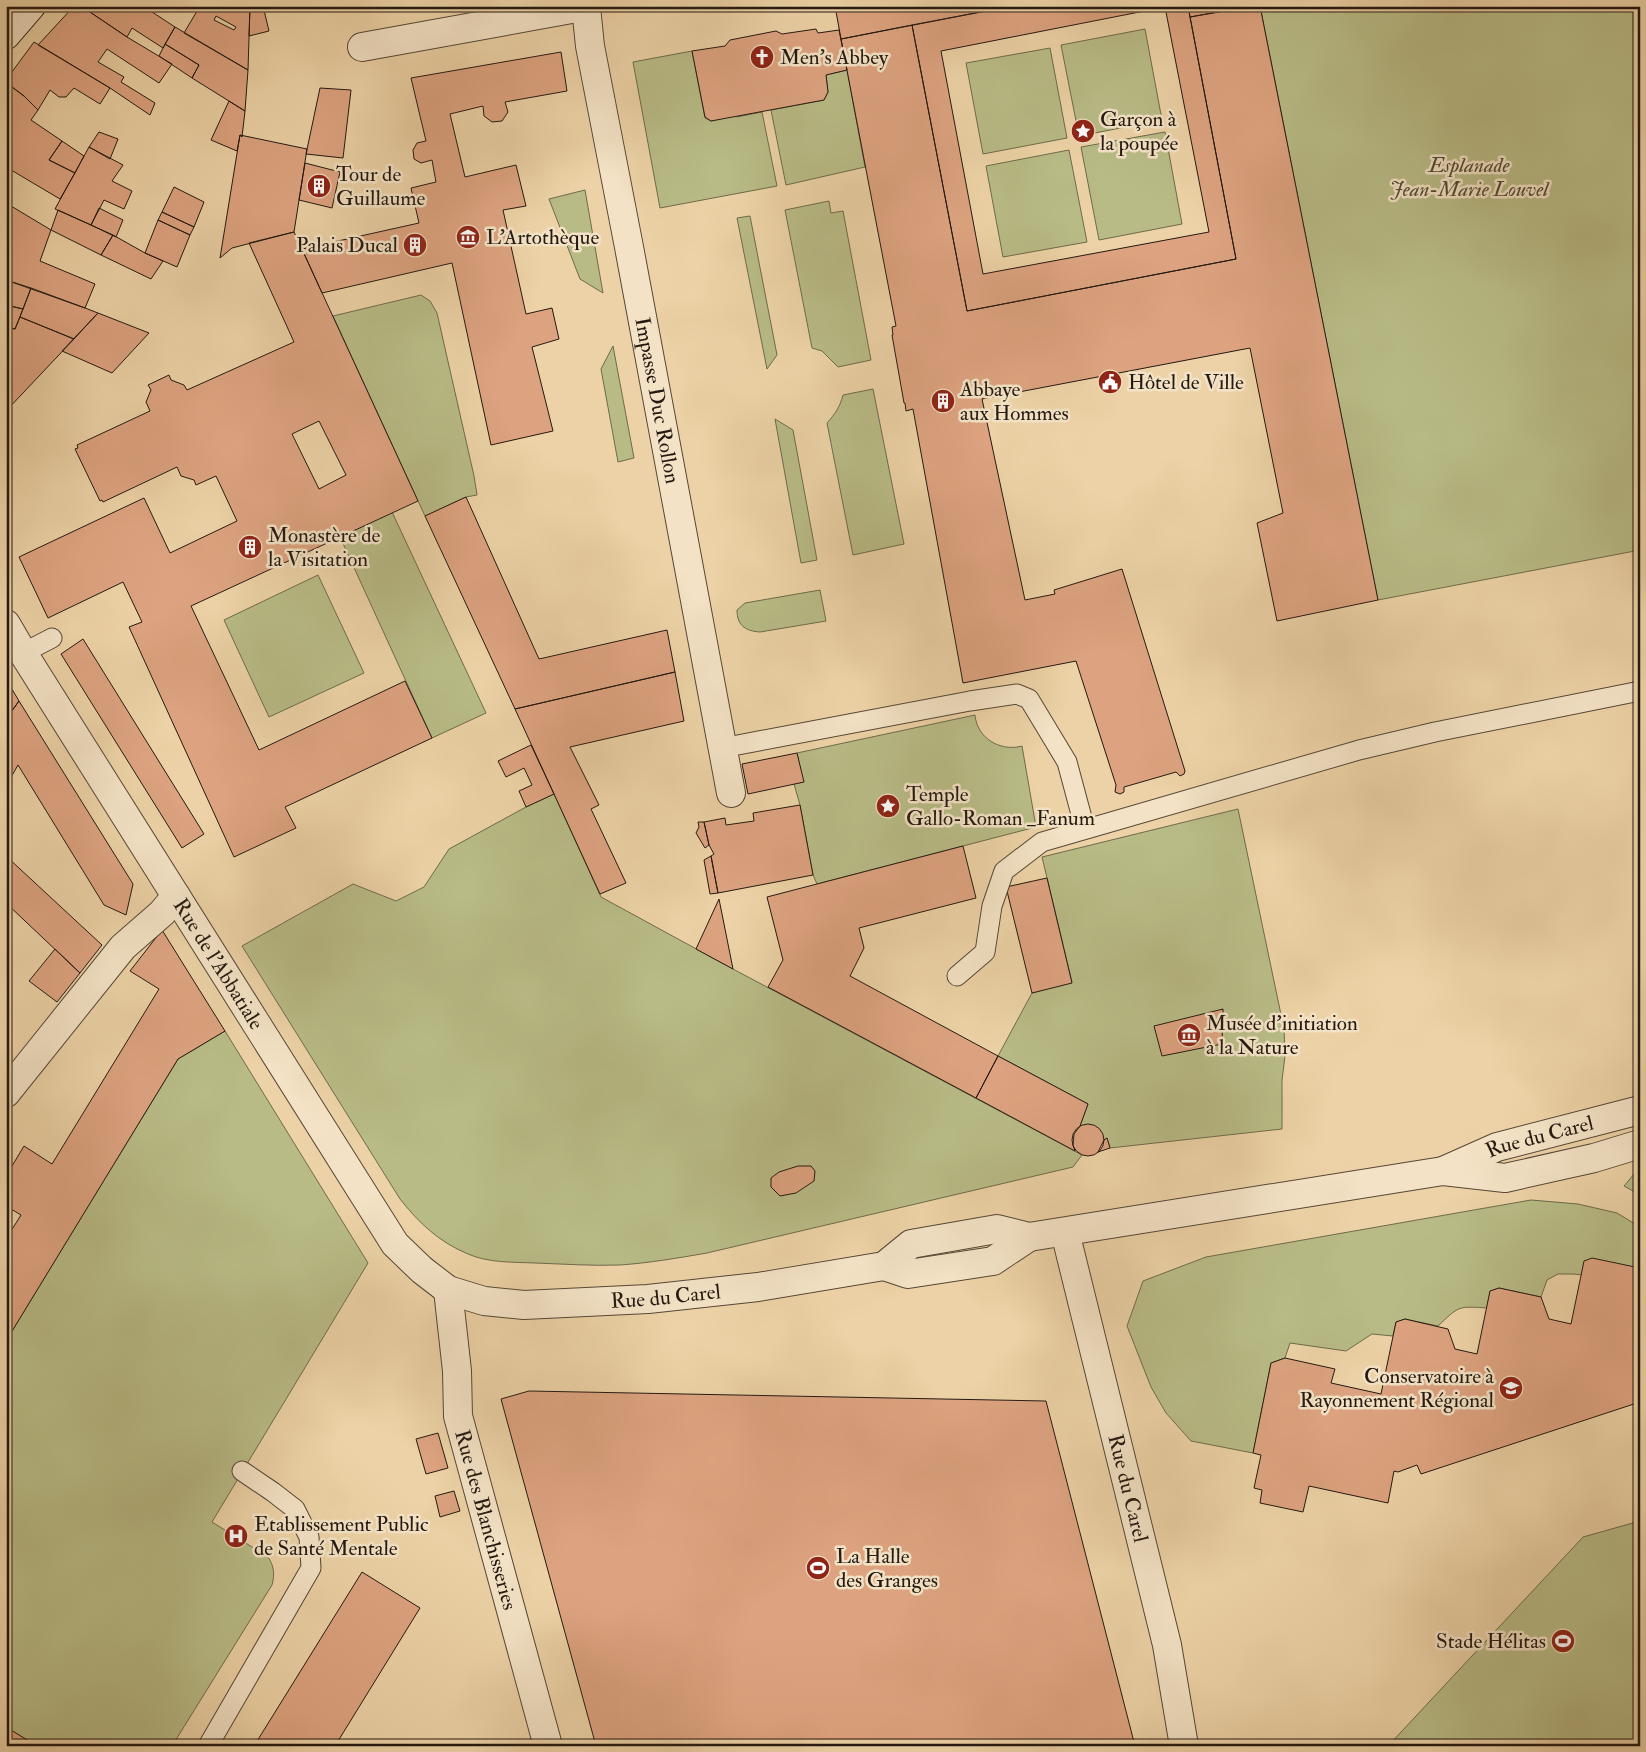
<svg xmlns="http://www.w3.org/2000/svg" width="1646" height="1752" viewBox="0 0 1646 1752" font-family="'IM FELL Double Pica',serif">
  <rect width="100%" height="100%" fill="#ecd2a6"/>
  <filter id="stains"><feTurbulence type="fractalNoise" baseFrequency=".004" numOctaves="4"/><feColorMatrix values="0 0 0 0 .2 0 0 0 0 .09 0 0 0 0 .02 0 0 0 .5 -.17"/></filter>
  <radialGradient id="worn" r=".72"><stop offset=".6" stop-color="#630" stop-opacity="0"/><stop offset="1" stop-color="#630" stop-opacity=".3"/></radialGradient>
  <path fill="#b8bb86" stroke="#6e6a4c" d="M1260,6H1640V550L1378,600Z
    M1145,29L1162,120L1079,136L1061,45Z
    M1050,48L1067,138L983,154L966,63Z
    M692,51L705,118L711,121L736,115L737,117L762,112L777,186L660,208L633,62Z
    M847,70L865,167L786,185L771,110L824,100L828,92L826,75Z
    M1165,132L1182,224L1099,240L1081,147Z
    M1069,150L1087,242L1003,257L986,166Z
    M585,190L603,293L580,279L549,199Z
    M829,201L831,213L843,211L871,360L838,367L822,351L812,348L785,210Z
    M750,216L777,355L767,369L737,218Z
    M421,295L430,301L437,313L474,476L477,495L466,497L425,516L333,316Z
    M613,346L634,458L618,462L601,369Z
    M873,389L904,544L853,555L827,423C835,414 840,407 843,395Z
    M775,419L793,430L817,560L801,563Z
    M392,512L486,713L432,738L340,537Z
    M318,575L364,673L269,717L224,620Z
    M820,590L826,621L760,632C746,631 737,626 737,610L745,603Z
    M975,715C977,738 1000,752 1022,746L1036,827L817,884L813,875L800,805L794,784L803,782L797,753Z
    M554,794L601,897L733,969L1082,1155L1073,1167L707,1253C678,1258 649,1263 620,1265C592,1266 563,1264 535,1263C512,1262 489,1263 468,1254C439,1242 419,1223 400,1199L242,946L353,884L396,901L424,887L449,849L526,807Z
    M1238,809L1284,1029L1285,1056L1282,1080V1129L1110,1148L1107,1138L1104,1140C1101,1128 1092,1123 1080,1126L1088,1104L998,1056L1032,993L1072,982L1042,857Z
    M225,1031L368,1263L212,1522L268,1557C274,1566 275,1574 272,1585L172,1746H37L6,1727V1341L178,1059Z
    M1640,1171V1195L1624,1186L1635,1173Z
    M1531,1200L1578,1204L1617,1213L1640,1227V1280L1573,1274H1558L1547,1280L1541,1297L1499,1288L1490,1291L1487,1308C1458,1306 1459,1306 1438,1326L1405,1319L1396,1322L1393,1336L1372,1334L1346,1351L1290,1343L1285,1358L1271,1363L1253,1453L1191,1441L1166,1413L1151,1387L1127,1326L1143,1281L1206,1257Z
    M1640,1521V1746H1388L1583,1537Z"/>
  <path fill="#dda380" stroke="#241911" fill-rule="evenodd" d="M74,6H81L127,37L172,64L159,83L107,49L98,62L124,77L121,82L155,103L150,115L110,88L38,45Z
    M81,6H143L175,27L163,48L132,28L127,37Z
    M195,6H250L248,70L184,33L197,11ZM216,16L236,27L234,30L214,20Z
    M250,6H263L269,31L249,36Z
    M835,6H1012L841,39Z
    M1012,6H1188L1236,259L967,311L912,25ZM1165,7L1209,232L983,274L941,51Z
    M1188,6H1252L1190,17Z
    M1252,6H1260L1378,600L1277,621L1257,523L1283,513L1250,348L982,399L1025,600L1055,594L1054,590L1122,569L1185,771L1184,774L1180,776L1176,772L1124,787V792L1120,794L1115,792L1116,785L1076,661L963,683L913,409L906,411L905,403H904L892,335H893L892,327L896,326L841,39L912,25L967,311L1236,259L1190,17Z
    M175,27L248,70L245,111L192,78L199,65L165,44Z
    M816,29L818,33L839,30L847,70L826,75L828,92L824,100L711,121L705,117L692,51L725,46L730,40L776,31L782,34Z
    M34,42L110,88L100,104L74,88L66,97H59L50,90L38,110L24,96L8,84L6,80Z
    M165,44L199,65L192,78L159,56Z
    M561,52L567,91L505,102L508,112L502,121L492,122L484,116L483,106L450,114L465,177L516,165L526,206L503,210L526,314L552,308L559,339L532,347L553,431L491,445L452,263L322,293L302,249L419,223L411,188L436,182L432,160L421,163L414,159L413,150L417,143L426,141L411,78Z
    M8,84L24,96L38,110L31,120L62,141L49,160L75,173L60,199L6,167V86Z
    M320,88L351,90L343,158L306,154Z
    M229,101L245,111L242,137L240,135L237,151L211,140Z
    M99,132L118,139L110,159L89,147Z
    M240,135L307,149L294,232L232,248L220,258Z
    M62,141L84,156L75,173L49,160Z
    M89,147L123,165L112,181L132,191L124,209L104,200L91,225L55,209Z
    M305,163L340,172L332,208L299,200Z
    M174,187L204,202L194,227L162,212Z
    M6,203L51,230L40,261L95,284L85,308L6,280Z
    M99,208L123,220L116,237L91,225Z
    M58,210L113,235L101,255L51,230Z
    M162,212L194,227L190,235L158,220Z
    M158,220L190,235L177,267L145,253Z
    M294,232L418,501L191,606L259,750L405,681L432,738L285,807L296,828L234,857L129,627L142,622L123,582L48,618L19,557L144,498L170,553L237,521L216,476L196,485L194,480L181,476L177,467L103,502L102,500L100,501L75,449L78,448L77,445L150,411L146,402L151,390L148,385L169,375L171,380L184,385L187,390L294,342L249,243ZM319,421L346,475L319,489L292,434Z
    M113,235L145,253L163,261L151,279L101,255Z
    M6,280L31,288L23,309L6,305Z
    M31,288L85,308L98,313L74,339L20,317Z
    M6,305L23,309L15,329L6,327Z
    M98,313L149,333L112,373L62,351Z
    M20,317L74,339L6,411V327L15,329Z
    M466,497L539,659L667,630L675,672L515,709L425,516Z
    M83,639L204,834L182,848L61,654Z
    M675,672L684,721L570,747L599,805L591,809L626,883L600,894L515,709Z
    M6,679L19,701L6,719Z
    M19,701L133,884L126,915L104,905L18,765L6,786V719Z
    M531,745L554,794L526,807L519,791L532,785L524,768L506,777L498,761Z
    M797,753L804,782L748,794L742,764Z
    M800,805L813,875L718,893L711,856L714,854L709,845L704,822L725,818L726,825L754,821L753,813Z
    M698,822H704L709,845L705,848L696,833L699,827Z
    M963,846L976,898L859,928L864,948L850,976L998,1056L976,1098L768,987L783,960L767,897Z
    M6,856L102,945L80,973L6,903Z
    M711,856L718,893L710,894L704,860Z
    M1047,878L1072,983L1032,993L1006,887Z
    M719,899L733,969L696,949Z
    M162,930L225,1031L178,1059L6,1341V1239L21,1215L6,1206V1176L24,1146L52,1164L159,989L130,971Z
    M55,949L80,973L57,1002L29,981Z
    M1223,1009L1222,1044L1162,1056L1154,1026Z
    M998,1056L1088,1104L1080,1126L1074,1134L1073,1145L1075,1151L976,1098Z
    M1072 1140a16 16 0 1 1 32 0a16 16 0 1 1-32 0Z
    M1107,1138L1110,1148L1098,1152L1104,1140Z
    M798,1166H811L815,1171L814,1181L796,1193L780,1196L771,1187V1178L779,1172Z
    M1592,1258L1635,1267L1640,1280V1305L1637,1320H1640V1402L1421,1474L1417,1465L1398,1472L1394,1471L1388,1503L1309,1486L1303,1512L1260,1503L1262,1490L1254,1488L1261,1455L1253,1453L1271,1363L1285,1358L1335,1369L1331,1383L1381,1394L1396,1322L1405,1319L1448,1329L1455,1349L1477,1354L1490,1291L1499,1288L1541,1297L1549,1319L1571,1324L1584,1261Z
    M529,1391L1046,1401L1135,1746H596L501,1399Z
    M438,1433L448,1468L426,1474L416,1439Z
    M454,1491L460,1511L440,1517L435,1496Z
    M362,1572L420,1608L335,1746H254Z
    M6,1727L37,1746H6Z"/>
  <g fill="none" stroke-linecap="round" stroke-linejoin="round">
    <g stroke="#564736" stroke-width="21">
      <path id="service" d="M23,653L52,638
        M722,748L970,701L1017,694L1029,699L1067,762L1085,829
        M957,976L985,952L992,906L1004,871L1042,842L1359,750L1435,732L1640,691
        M208,1746L311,1568L309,1537L295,1509L273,1492L242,1471"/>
    </g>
    <g stroke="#564736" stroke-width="30">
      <g id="minor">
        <path id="s1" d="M586,7L590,46L629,247L731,793"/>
        <path d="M362,47L588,6"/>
        <path d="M6,1093L123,947L162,913L176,896"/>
        <path id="s2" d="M1065,1232L1167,1645L1184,1746"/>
        <path id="s3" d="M448,1290L457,1371L458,1416L548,1746"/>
      </g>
    </g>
    <g stroke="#564736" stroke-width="30">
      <g id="tertiary">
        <path id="s4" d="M6,624L23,653L395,1244L422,1270L448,1290L484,1301L524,1305L648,1299L758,1287L884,1266L911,1244L997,1229L1029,1237L1443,1171L1497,1147L1640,1110"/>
        <path d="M1443,1171L1505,1178L1594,1158L1640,1144"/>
        <path d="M884,1266L908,1274L993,1261L1029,1237"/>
      </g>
    </g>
    <g stroke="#241911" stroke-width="30">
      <path id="secondary" d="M6,35L31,6"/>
    </g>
    <use href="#service" stroke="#f3e2c5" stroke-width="19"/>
    <use href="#minor" stroke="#f3e2c5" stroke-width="28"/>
    <use href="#tertiary" stroke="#f3e2c5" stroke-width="28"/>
    <use href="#secondary" stroke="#f3e2c5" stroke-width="28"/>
  </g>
  <defs>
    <g id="church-disc" transform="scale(1.25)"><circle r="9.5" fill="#8f2418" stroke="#f3e2c5"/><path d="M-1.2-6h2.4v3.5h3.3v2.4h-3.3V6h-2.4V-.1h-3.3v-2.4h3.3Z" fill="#fff"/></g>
    <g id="sight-disc" transform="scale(1.25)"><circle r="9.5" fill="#8f2418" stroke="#f3e2c5"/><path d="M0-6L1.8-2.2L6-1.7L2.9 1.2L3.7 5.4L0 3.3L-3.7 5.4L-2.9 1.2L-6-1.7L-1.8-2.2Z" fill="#fff"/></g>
    <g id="building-disc" transform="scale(1.25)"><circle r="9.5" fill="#8f2418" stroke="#f3e2c5"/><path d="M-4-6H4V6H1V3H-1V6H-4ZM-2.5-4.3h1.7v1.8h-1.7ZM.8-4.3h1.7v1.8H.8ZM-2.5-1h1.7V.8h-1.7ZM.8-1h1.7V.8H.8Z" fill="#fff"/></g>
    <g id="museum-disc" transform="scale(1.25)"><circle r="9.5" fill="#8f2418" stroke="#f3e2c5"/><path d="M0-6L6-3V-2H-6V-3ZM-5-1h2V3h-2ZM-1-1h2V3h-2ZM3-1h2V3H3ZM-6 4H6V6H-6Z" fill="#fff"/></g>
    <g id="civic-disc" transform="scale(1.25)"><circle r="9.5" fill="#8f2418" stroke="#f3e2c5"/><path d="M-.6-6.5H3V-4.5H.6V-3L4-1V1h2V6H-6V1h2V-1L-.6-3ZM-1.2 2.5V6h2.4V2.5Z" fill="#fff"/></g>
    <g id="university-disc" transform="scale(1.25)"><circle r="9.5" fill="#8f2418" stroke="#f3e2c5"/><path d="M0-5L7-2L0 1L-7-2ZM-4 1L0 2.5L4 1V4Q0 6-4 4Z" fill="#fff"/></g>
    <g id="hospital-disc" transform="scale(1.25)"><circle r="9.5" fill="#8f2418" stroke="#f3e2c5"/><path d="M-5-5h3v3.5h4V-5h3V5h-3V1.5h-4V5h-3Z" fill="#fff"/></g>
    <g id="stadium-disc" transform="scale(1.25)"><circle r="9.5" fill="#8f2418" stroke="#f3e2c5"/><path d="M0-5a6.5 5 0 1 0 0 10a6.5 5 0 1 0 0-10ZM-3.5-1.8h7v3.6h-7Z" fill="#fff"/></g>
  </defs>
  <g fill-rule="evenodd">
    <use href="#church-disc" x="762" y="57"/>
    <use href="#sight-disc" x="1083" y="131"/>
    <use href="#building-disc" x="319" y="186"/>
    <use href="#museum-disc" x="468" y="237"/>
    <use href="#building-disc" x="415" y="245"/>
    <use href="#civic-disc" x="1110" y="382"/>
    <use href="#building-disc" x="943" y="401"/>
    <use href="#building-disc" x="250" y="547"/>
    <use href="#sight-disc" x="888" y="806"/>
    <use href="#museum-disc" x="1189" y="1035"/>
    <use href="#university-disc" x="1511" y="1388"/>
    <use href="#hospital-disc" x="236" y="1536"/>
    <use href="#stadium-disc" x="818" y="1568"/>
    <use href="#stadium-disc" x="1563" y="1641"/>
  </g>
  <g text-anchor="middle" stroke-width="5" stroke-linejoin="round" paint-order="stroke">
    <g font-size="21" fill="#241911" stroke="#f3e2c5" text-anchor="start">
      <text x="780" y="64">Men’s Abbey</text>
      <text x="1100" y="126">Garçon à<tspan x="1100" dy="24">la poupée</tspan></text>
      <text x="336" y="181">Tour de<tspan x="336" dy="24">Guillaume</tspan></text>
      <text x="486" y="244">L'Artothèque</text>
      <text x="398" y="252" text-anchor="end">Palais Ducal</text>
      <text x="1128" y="389">Hôtel de Ville</text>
      <text x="960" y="396">Abbaye<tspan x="960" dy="24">aux Hommes</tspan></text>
      <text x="268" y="542">Monastère de<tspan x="268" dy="24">la Visitation</tspan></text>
      <text x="906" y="801">Temple<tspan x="906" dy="24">Gallo-Roman _Fanum</tspan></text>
      <text x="1206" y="1030">Musée d'initiation<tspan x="1206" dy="24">à la Nature</tspan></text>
      <text x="1494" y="1383" text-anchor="end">Conservatoire à<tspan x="1494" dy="24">Rayonnement Régional</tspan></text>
      <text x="254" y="1531">Etablissement Public<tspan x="254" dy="24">de Santé Mentale</tspan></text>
      <text x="836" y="1563">La Halle<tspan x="836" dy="24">des Granges</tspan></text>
      <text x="1546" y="1648" text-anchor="end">Stade Hélitas</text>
    </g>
    <g font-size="21" font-style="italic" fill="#504a34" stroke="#f3e2c5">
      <text x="1469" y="172">Esplanade<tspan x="1469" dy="24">Jean-Marie Louvel</tspan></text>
    </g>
    <g font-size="21" fill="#241911" stroke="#f3e2c5">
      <text dy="7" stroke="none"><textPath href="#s1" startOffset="400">Impasse Duc Rollon</textPath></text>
      <text dy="7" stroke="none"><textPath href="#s4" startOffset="401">Rue de l'Abbatiale</textPath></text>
      <text dy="7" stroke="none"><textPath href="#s4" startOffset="1920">Rue du Carel</textPath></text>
      <text dy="7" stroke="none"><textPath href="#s4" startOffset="1022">Rue du Carel</textPath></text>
      <text dy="7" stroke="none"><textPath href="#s2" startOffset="264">Rue du Carel</textPath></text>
      <text dy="7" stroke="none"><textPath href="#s3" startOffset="234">Rue des Blanchisseries</textPath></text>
    </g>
  </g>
  <rect width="1646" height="1752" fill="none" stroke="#ecd2a6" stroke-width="25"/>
  <rect x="8" y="8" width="1631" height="1737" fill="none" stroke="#241911" stroke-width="2.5"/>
  <rect x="12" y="12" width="1621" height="1727" fill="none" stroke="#241911"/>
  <rect width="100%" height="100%" filter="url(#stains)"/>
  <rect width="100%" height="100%" fill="url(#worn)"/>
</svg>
